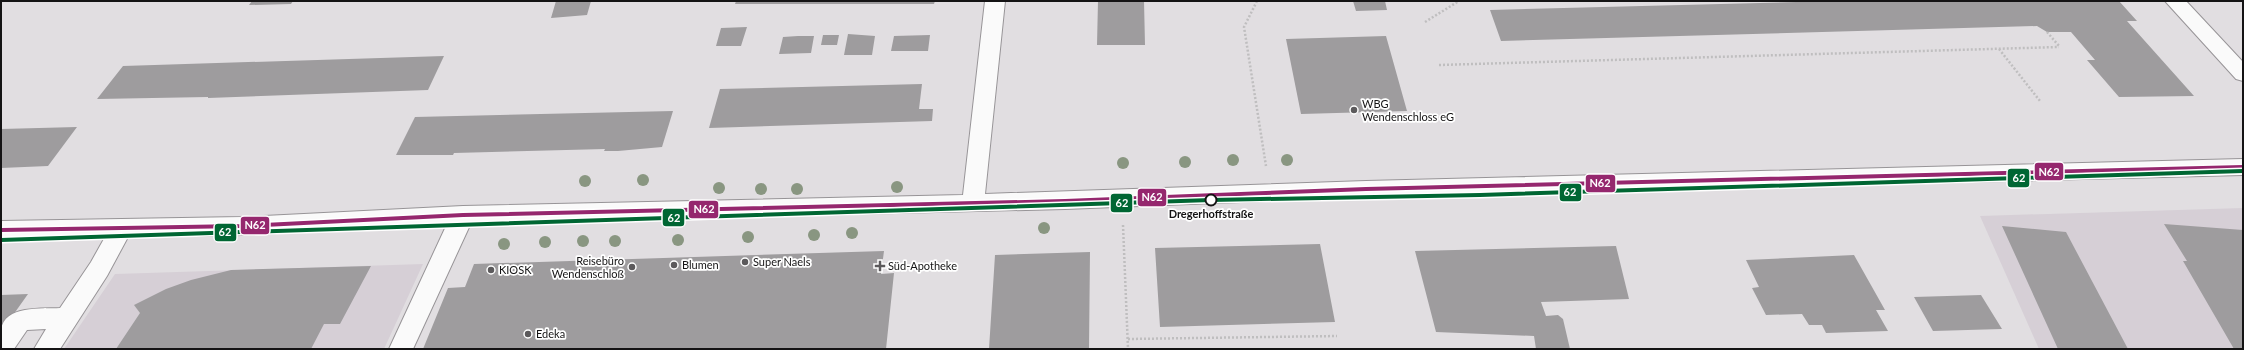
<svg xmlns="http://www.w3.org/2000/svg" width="2244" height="350" viewBox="0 0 2244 350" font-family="Lato,sans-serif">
  <rect width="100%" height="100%" fill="#e1dee1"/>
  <path fill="#d6cfd6" d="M2243,208V349H2039L1980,216Z
    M423,264L384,349H64L115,274Z"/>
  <path fill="#9e9c9e" d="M252,1H293L291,4L249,5Z
    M556,1H591L587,15L551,18Z
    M736,1H935L934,4H735Z
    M1098,1H1144L1145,45H1097Z
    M1353,1H1385L1387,10L1356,11Z
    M1833,1H2119L2137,21H2127L2194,96L2119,97L2087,60H2095L2071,32H2047L2037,26L1501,41L1490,10Z
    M747,27L741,46H716L721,28Z
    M848,34L875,36L872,55H844Z
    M823,35H839L837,45H821Z
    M930,35L928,51H891L894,36Z
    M798,36H814L811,53L779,54L783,37Z
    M1386,36L1407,111L1301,114L1286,39Z
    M444,56L428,90L208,98V97L97,99L123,66Z
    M922,84L919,109H933L932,121L709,128L720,89Z
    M673,111L662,147L618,151H604L605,149L454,153L453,155H396L415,117Z
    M77,127L48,166L1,168V129Z
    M2164,224L2243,230V349H2234L2183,261H2187Z
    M2002,226L2066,232L2128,349H2058Z
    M1320,244L1335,322L1160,327L1155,248Z
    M1616,246L1629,299L1541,302L1546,316L1558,315L1563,319L1570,349H1536L1534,336L1436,332L1415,251Z
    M884,251L881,274L894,273L886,349H423L448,288L465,287L474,264Z
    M1090,252L1089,349H989L995,255Z
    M1854,255L1885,310H1876L1888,331L1826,333L1822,325H1809L1802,314L1766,315L1752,288L1759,287L1746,260Z
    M371,266L340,324H324L311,349H116L140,313L134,305L166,289L191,280L231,270Z
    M28,294L1,332V295Z
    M1981,295L2002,329L1933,331L1914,297Z"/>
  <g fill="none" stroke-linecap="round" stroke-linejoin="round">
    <g stroke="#979497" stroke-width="2">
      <path id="minor" d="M985,1H1005L985,194L1366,181L2243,159V175L1366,197L1065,209L471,223L413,349H389L447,224L242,235L128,237L107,276L60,349H34L46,329L27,330L14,349H1C1,343 0,336 1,330C4,305 42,309 60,308L91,262L105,237L1,239V221L242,217L463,206L963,195Z
        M2165,1H2186L2243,62V81L2236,79Z"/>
    </g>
    <path stroke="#bfbebf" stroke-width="2.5" stroke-dasharray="2 2" stroke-linecap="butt" d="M1257,1L1244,27L1266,166
      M1425,22L1459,1
      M2047,32L2059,46
      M1999,49L2040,101
      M1439,65L2059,47
      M1123,225L1128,349
      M1128,339L1337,336"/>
    <use href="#minor" fill="#fafafa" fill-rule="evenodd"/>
    <g stroke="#fff" stroke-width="7">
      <path id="bus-1" d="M1,230L242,226L463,215L1065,201L1366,189L2243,167"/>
    </g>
    <use href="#bus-1" stroke="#95276e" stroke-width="4"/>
    <g stroke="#fff" stroke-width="7">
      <path id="tram-1" d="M1,240L1211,200L1480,195L2243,171"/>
    </g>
    <use href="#tram-1" stroke="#063" stroke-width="4"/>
  </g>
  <g fill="#899681">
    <circle cx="1233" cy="160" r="6"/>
    <circle cx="1287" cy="160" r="6"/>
    <circle cx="1185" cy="162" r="6"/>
    <circle cx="1123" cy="163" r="6"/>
    <circle cx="643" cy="180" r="6"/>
    <circle cx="585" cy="181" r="6"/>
    <circle cx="897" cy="187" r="6"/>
    <circle cx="719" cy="188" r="6"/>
    <circle cx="761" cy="189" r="6"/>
    <circle cx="797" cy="189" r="6"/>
    <circle cx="1044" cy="228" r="6"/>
    <circle cx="852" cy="233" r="6"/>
    <circle cx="814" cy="235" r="6"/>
    <circle cx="748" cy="237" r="6"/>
    <circle cx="678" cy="240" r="6"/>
    <circle cx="583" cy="241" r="6"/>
    <circle cx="615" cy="241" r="6"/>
    <circle cx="545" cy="242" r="6"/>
    <circle cx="504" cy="244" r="6"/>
  </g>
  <g fill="#5c5a5c" stroke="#fff" stroke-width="1.5">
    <circle cx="1354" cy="110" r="4"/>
    <circle cx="745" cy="262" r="4"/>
    <circle cx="674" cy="265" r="4"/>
    <path d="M878 260h4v4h4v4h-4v4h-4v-4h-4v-4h4z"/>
    <circle cx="632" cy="267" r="4"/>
    <circle cx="491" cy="270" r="4"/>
    <circle cx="528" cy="334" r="4"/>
  </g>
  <circle fill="#fff" stroke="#141314" stroke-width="2" cx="1211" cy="200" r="5.5"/>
  <g text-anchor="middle" stroke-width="3.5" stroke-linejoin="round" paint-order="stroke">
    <g font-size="11" fill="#141314" stroke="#fff" text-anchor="start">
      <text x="1362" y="108">WBG<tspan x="1362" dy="13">Wendenschloss eG</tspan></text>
      <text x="624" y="265" text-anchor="end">Reisebüro<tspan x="624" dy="13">Wendenschloß</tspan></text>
      <text x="753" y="266">Super Naels</text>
      <text x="682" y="269">Blumen</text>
      <text x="888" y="270">Süd-Apotheke</text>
      <text x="499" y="274">KIOSK</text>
      <text x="536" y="338">Edeka</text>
    </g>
    <g font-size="11" font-weight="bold" fill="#141314" stroke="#fff">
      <text x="1211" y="218">Dregerhoffstraße</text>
    </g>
  </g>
  <g stroke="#fff" stroke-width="1.5">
    <rect x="2034" y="162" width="30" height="19" rx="4" fill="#95276e"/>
    <rect x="2007" y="168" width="23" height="20" rx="4" fill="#063"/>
    <rect x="1585" y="174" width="31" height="19" rx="4" fill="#95276e"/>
    <rect x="1559" y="183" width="23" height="19" rx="4" fill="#063"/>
    <rect x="1137" y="188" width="30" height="19" rx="4" fill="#95276e"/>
    <rect x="1110" y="193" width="23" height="20" rx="4" fill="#063"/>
    <rect x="688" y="200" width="31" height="19" rx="4" fill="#95276e"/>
    <rect x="662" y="208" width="23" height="19" rx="4" fill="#063"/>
    <rect x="240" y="216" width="30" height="19" rx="4" fill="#95276e"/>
    <rect x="214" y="223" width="23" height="19" rx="4" fill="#063"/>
  </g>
  <g font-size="11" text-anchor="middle" font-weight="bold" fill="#fff">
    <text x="2049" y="176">N62</text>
    <text x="2019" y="182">62</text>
    <text x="1600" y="187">N62</text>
    <text x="1570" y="196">62</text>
    <text x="1152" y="201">N62</text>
    <text x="1122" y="207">62</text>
    <text x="704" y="213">N62</text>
    <text x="674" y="222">62</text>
    <text x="255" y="229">N62</text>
    <text x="225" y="236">62</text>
  </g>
  <rect width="2244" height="350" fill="none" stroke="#141314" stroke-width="4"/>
</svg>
